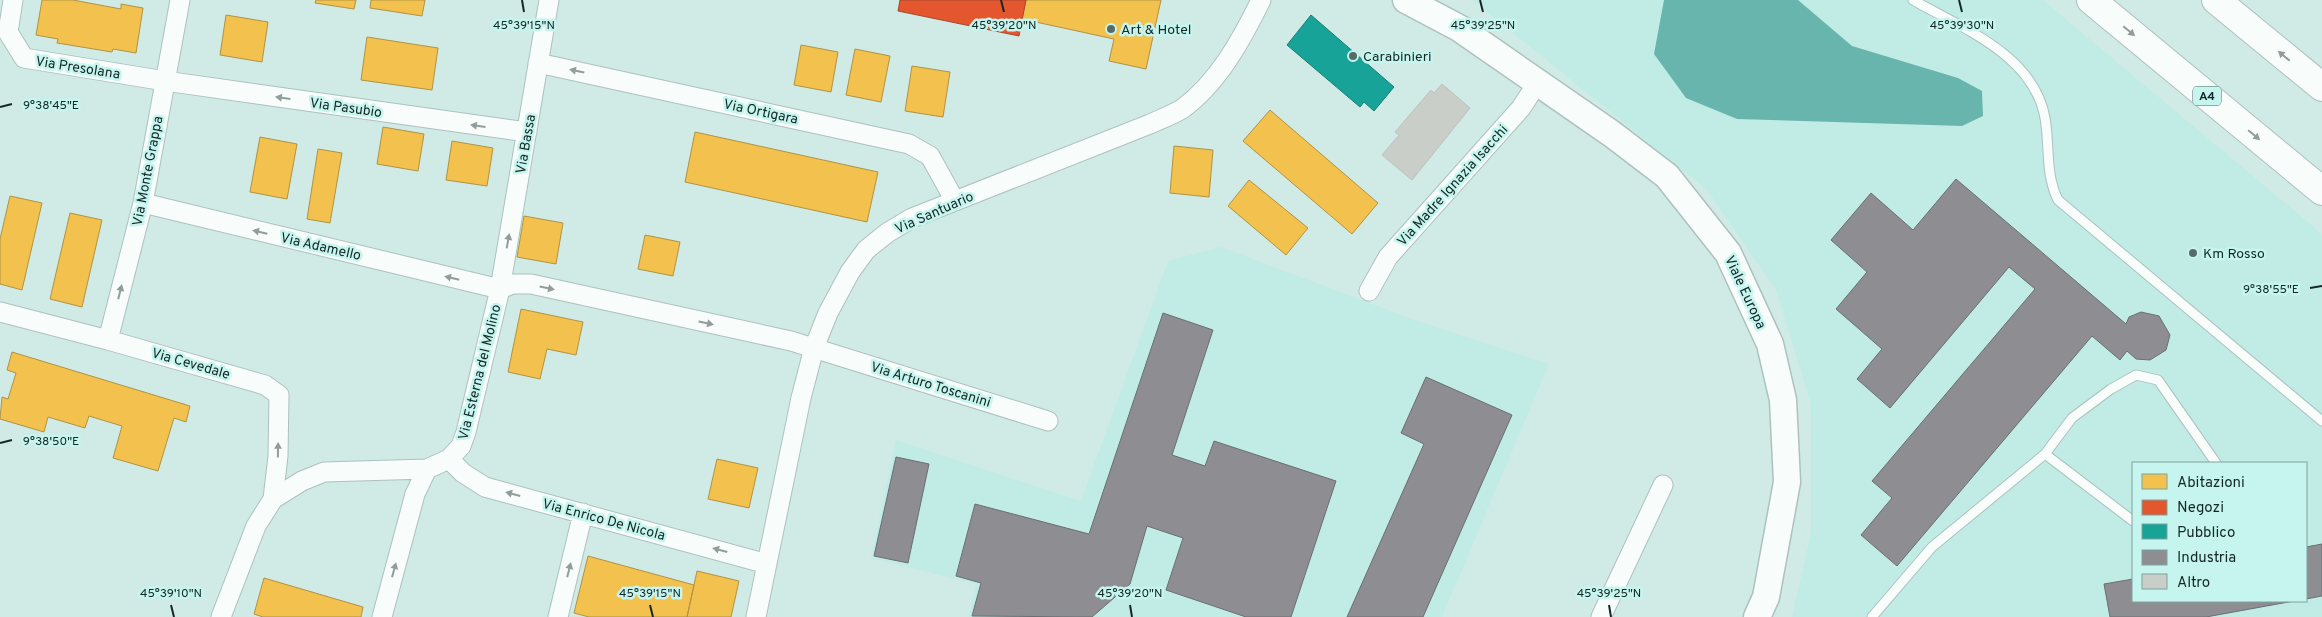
<svg xmlns="http://www.w3.org/2000/svg" width="2322" height="617" viewBox="0 0 2322 617" font-family="Overpass,sans-serif">
  <rect width="100%" height="100%" fill="#d0eae6"/>
  <path fill="#c1ece6" fill-rule="evenodd" d="M1472,0H2043L2322,234V617H1792L1811,532V404L1776,290L1707,190ZM2133,463H2306V601H2133Z
    M1221,247L1412,319L1549,364L1442,617H969L976,584L871,558L896,440L1081,501L1168,261Z"/>
  <path fill="#68b5ad" d="M1664,0H1798L1852,46L1958,78L1982,91L1983,116L1962,126L1737,119L1686,98L1654,54Z"/>
  <path fill="#f2c14e" stroke="#b09342" d="M42,0H73L121,9V4L143,8L136,53L113,49L112,52L57,43L58,39L36,35Z
    M316,0H356L354,9L315,3Z
    M371,0H425L422,16L370,8Z
    M1026,0H1161L1146,69L1109,61L1114,39L1022,19Z
    M226,15L268,22L262,62L220,55Z
    M367,37L438,48L432,90L361,80Z
    M801,45L838,52L831,92L794,85Z
    M855,49L890,56L881,102L846,95Z
    M912,66L950,72L943,117L905,111Z
    M1270,110L1378,203L1352,234L1243,141Z
    M383,127L424,134L418,171L377,164Z
    M695,132L878,172L867,222L685,182Z
    M260,137L297,144L287,199L250,192Z
    M452,141L493,148L487,186L446,180Z
    M1174,146L1213,150L1209,197L1170,193Z
    M318,149L342,153L330,223L307,219Z
    M1249,180L1308,228L1286,255L1228,206Z
    M10,196L42,203L22,290L0,284V239Z
    M70,213L102,220L82,307L50,299Z
    M524,216L563,223L556,264L517,257Z
    M645,235L680,242L673,276L638,269Z
    M521,309L583,322L576,355L547,349L540,379L508,372Z
    M12,352L190,406L186,422L174,418L158,471L113,458L122,426L89,416L85,428L48,417L44,432L0,419L2,397L8,399L16,373L7,370Z
    M717,459L758,468L749,508L708,499Z
    M588,556L694,585L687,617H589L574,613Z
    M697,571L739,581L731,617H687Z
    M264,578L363,607L361,617H263L254,614Z"/>
  <path fill="#e4572e" stroke="#a6492c" d="M900,0H1026L1019,36L898,11Z"/>
  <path fill="#17a398" stroke="#177e76" d="M1311,15L1394,87L1374,111L1364,102L1360,107L1287,45Z"/>
  <path fill="#8d8d92" stroke="#696f72" d="M1956,179L2126,324L2129,317L2141,312L2159,316L2170,335L2166,350L2150,360L2136,359L2127,351L2120,360L2092,336L1897,566L1861,535L1892,498L1872,481L2035,289L2009,267L1890,408L1857,379L1882,349L1836,309L1867,272L1831,240L1871,193L1913,230Z
    M1163,313L1213,330L1172,455L1205,466L1214,441L1336,481L1291,617H1246L1166,590L1183,538L1147,526L1130,584L1092,617L972,616L981,583L956,576L975,504L1089,534Z
    M1426,377L1512,415L1423,617H1347L1424,444L1401,433Z
    M896,457L929,464L908,563L874,556Z
    M2322,544V596L2306,599V547Z
    M2133,579V601H2294L2206,617H2110L2104,584Z"/>
  <path fill="#c9cec9" stroke="#bcc1bc" d="M1442,84L1470,108L1412,180L1382,155L1399,135L1395,132L1431,90L1434,93Z"/>
  <g fill="none" stroke-linecap="round" stroke-linejoin="round">
    <g stroke="#adc1be" stroke-width="11">
      <path id="lane" d="M1913,0C1962,28 2034,55 2045,118C2050,146 2045,174 2058,200L2322,421
        M2045,454L2133,521
        M1872,617L1932,547L2045,454L2072,418L2111,389L2136,375L2158,380L2216,463"/>
    </g>
    <g stroke="#adc1be" stroke-width="21">
      <path id="street" d="M13,0L8,32L24,58L165,81L527,132
        M538,63L909,144L930,156L955,201
        M143,203L500,289
        M500,289L513,284H531L791,341L1048,421
        M1369,291L1388,257L1521,108L1538,82
        M0,312L108,340L265,385L279,395L278,456L273,499
        M108,340L143,203L180,0
        M449,459L463,473L485,487L767,564
        M221,617L256,526L273,499L302,481L324,472L427,469L449,459L461,446L466,432L500,289L549,0
        M382,617L415,494L427,469
        M558,617L583,513
        M756,617L801,398L814,348L828,313L850,272L866,250L887,233L912,218L1150,124C1161,119 1172,115 1182,109C1218,83 1242,39 1261,0
        M1601,617L1663,485"/>
    </g>
    <g stroke="#adc1be" stroke-width="29">
      <path id="secondary" d="M1406,0L1459,28L1612,134L1667,176L1728,253L1770,344L1783,400L1787,482L1766,597L1757,617"/>
    </g>
    <g stroke="#adc1be" stroke-width="30">
      <path id="highway" d="M2091,0L2322,191
        M2216,0L2322,87"/>
    </g>
    <use href="#lane" stroke="#f8fcfb" stroke-width="9"/>
    <use href="#street" stroke="#f8fcfb" stroke-width="19"/>
    <use href="#secondary" stroke="#f8fcfb" stroke-width="26"/>
    <use href="#highway" stroke="#f8fcfb" stroke-width="28"/>
  </g>
  <defs><path id="oneway-solid" d="M-6-.8H1V-3.2L6.5 0L1 3.2V.8H-6Z" transform="scale(1.25)"/></defs>
  <g fill="#929d9b">
    <use href="#oneway-solid" transform="translate(2129 31) rotate(40)"/>
    <use href="#oneway-solid" transform="translate(2284 56) rotate(-140)"/>
    <use href="#oneway-solid" transform="translate(577 71) rotate(-168)"/>
    <use href="#oneway-solid" transform="translate(283 98) rotate(-172)"/>
    <use href="#oneway-solid" transform="translate(478 126) rotate(-172)"/>
    <use href="#oneway-solid" transform="translate(2254 135) rotate(40)"/>
    <use href="#oneway-solid" transform="translate(260 232) rotate(-167)"/>
    <use href="#oneway-solid" transform="translate(508 241) rotate(-80)"/>
    <use href="#oneway-solid" transform="translate(452 278) rotate(-167)"/>
    <use href="#oneway-solid" transform="translate(547 288) rotate(12)"/>
    <use href="#oneway-solid" transform="translate(120 292) rotate(-76)"/>
    <use href="#oneway-solid" transform="translate(706 323) rotate(12)"/>
    <use href="#oneway-solid" transform="translate(278 450) rotate(-89)"/>
    <use href="#oneway-solid" transform="translate(513 494) rotate(-165)"/>
    <use href="#oneway-solid" transform="translate(720 550) rotate(-165)"/>
    <use href="#oneway-solid" transform="translate(394 570) rotate(-75)"/>
    <use href="#oneway-solid" transform="translate(569 570) rotate(-76)"/>
  </g>
  <path fill="none" stroke="#162826" stroke-width="2" d="M522,0L524,12M1001,0L1004,12M1480,0L1483,12M1959,0L1962,12M0,107L12,104M2310,288L2322,286M0,443L12,440M171,605L174,617M650,605L653,617M1130,605L1132,617M1609,605L1611,617"/>
  <g fill="#576c69" stroke="#c5f5ee" stroke-width="2">
    <circle cx="1111" cy="29" r="5"/>
    <circle cx="1353" cy="56" r="5"/>
    <circle cx="2193" cy="253" r="5"/>
  </g>
  <g text-anchor="middle" stroke-width="5" stroke-linejoin="round" paint-order="stroke">
    <rect fill="#c5f5ee" stroke="#4a6662" stroke-width="1" x="2193" y="86.5" width="28" height="19" rx="4"/>
    <g font-size="12" font-weight="bold" fill="#162826">
      <text x="2207" y="100">A4</text>
    </g>
    <g font-size="14" fill="#162826" stroke="#c5f5ee" text-anchor="start">
      <text x="1121" y="34">Art &amp; Hotel</text>
      <text x="1363" y="61">Carabinieri</text>
      <text x="2203" y="258">Km Rosso</text>
    </g>
    <g font-size="14" fill="#162826" stroke="#c5f5ee">
      <text transform="translate(78 67) rotate(9)" y="5">Via Presolana</text>
      <text transform="translate(346 107) rotate(8)" y="5">Via Pasubio</text>
      <text transform="translate(761 111) rotate(12)" y="5">Via Ortigara</text>
      <text transform="translate(525 144) rotate(-80)" y="5">Via Bassa</text>
      <text transform="translate(147 171) rotate(-79)" y="5">Via Monte Grappa</text>
      <text transform="translate(1452 185) rotate(-48)" y="5">Via Madre Ignazia Isacchi</text>
      <text transform="translate(934 212) rotate(-24)" y="5">Via Santuario</text>
      <text transform="translate(321 246) rotate(13)" y="5">Via Adamello</text>
      <text transform="translate(1746 292) rotate(65)" y="5">Viale Europa</text>
      <text transform="translate(191 363) rotate(16)" y="5">Via Cevedale</text>
      <text transform="translate(479 372) rotate(-76)" y="5">Via Esterna del Molino</text>
      <text transform="translate(931 384) rotate(17)" y="5">Via Arturo Toscanini</text>
      <text transform="translate(604 519) rotate(15)" y="5">Via Enrico De Nicola</text>
    </g>
  </g>
  <g font-size="12" text-anchor="middle" fill="#162826" stroke="#c5f5ee" stroke-width="5" stroke-linejoin="round" paint-order="stroke">
    <text x="524" y="29">45°39'15"N</text>
    <text x="1004" y="29">45°39'20"N</text>
    <text x="1483" y="29">45°39'25"N</text>
    <text x="1962" y="29">45°39'30"N</text>
    <text x="51" y="109">9°38'45"E</text>
    <text x="2271" y="293">9°38'55"E</text>
    <text x="51" y="445">9°38'50"E</text>
    <text x="171" y="597">45°39'10"N</text>
    <text x="650" y="597">45°39'15"N</text>
    <text x="1130" y="597">45°39'20"N</text>
    <text x="1609" y="597">45°39'25"N</text>
  </g>
  <rect x="2132" y="462" width="175" height="140" fill="#c5f5ee" stroke="#7fa39e"/>
  <rect x="2142" y="474" width="25" height="15" fill="#f2c14e" stroke="#7fa39e"/>
  <text x="2177" y="487" font-size="15" fill="#162826">Abitazioni</text>
  <rect x="2142" y="500" width="25" height="15" fill="#e4572e" stroke="#7fa39e"/>
  <text x="2177" y="512" font-size="15" fill="#162826">Negozi</text>
  <rect x="2142" y="524" width="25" height="15" fill="#17a398" stroke="#7fa39e"/>
  <text x="2177" y="537" font-size="15" fill="#162826">Pubblico</text>
  <rect x="2142" y="550" width="25" height="15" fill="#8d8d92" stroke="#7fa39e"/>
  <text x="2177" y="562" font-size="15" fill="#162826">Industria</text>
  <rect x="2142" y="574" width="25" height="15" fill="#c9cec9" stroke="#7fa39e"/>
  <text x="2177" y="587" font-size="15" fill="#162826">Altro</text>
</svg>
